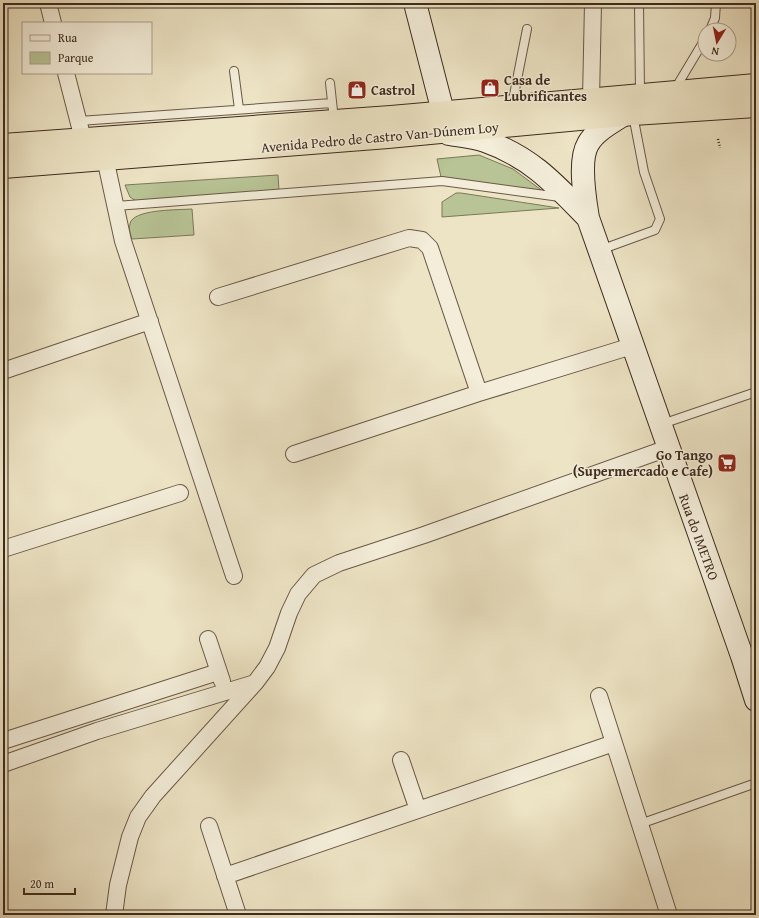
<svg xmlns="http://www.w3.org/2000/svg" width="759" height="918" viewBox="0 0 759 918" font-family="'Gentium Book Plus',serif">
  <rect width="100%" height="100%" fill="#ede4c5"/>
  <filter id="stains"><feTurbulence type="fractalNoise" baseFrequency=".005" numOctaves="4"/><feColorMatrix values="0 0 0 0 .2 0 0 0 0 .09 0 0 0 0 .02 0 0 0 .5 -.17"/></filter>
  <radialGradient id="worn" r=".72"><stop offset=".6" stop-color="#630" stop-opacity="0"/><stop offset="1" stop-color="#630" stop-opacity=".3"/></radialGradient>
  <path fill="#b8c495" stroke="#7b785a" d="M479,155L513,169L548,195L441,177L437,159Z
    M278,175L279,191L136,201L130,197L125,185Z
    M456,193H461L559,208L442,217V202Z
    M192,209L194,235L132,239C130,233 128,227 131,221C139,209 179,210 192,209Z"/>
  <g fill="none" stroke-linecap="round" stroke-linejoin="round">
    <g stroke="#6a5948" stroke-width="10">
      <path id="lane" d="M639,3L640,94
        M710,30L715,18L716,3
        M234,71L239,109
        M330,83L334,120
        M675,89L705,39
        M512,105L527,29
        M79,121L332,103
        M116,206L442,181L560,197
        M600,250L655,230L660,219L644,172L633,115
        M662,424L756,392
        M640,824L756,783"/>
    </g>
    <g stroke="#6a5948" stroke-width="18">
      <path id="street" d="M48,3L53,23
        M66,73L83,139
        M591,99L593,3
        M105,158L123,241L234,576
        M218,297L409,238L422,240L430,248L479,393
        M3,371L150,321
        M294,454L479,393L632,346
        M3,549L180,493
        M208,639L222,681
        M599,696L669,915
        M3,741L218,672
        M401,760L418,810
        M3,764L97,731L255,683
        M209,826L238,915
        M225,876L614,743
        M114,915L118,885L130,837L138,817L153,796L255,683L267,667L277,648L289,613L298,594L314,575L339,563L424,535L668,448"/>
    </g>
    <g stroke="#3e2b1e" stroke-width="24">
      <path id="secondary" d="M415,3L443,112
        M623,115C611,123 595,131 588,144C578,161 585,199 588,218L742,656L756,700
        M449,134C461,136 474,137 485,141C531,157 555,184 588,218"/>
    </g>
    <g stroke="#3e2b1e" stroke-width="24">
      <path id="highway" d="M3,145L391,117L756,85
        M3,167L388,137L633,114L756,106"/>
    </g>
    <path stroke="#3e2b1e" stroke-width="2.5" stroke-dasharray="1 2" stroke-linecap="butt" d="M718,139L720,148"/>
    <use href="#lane" stroke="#f3edd9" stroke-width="8"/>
    <use href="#street" stroke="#f3edd9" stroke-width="16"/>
    <use href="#secondary" stroke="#f3edd9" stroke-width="22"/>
    <use href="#highway" stroke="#ede4c5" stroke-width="22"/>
  </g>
  <defs>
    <g id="shop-square" transform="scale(1)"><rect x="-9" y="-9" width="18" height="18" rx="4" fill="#8f2418" stroke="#f3edd9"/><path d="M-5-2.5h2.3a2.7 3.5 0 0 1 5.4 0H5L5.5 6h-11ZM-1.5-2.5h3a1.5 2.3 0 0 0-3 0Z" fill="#fff"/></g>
    <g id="supermarket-square" transform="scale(1)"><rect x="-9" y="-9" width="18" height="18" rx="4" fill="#8f2418" stroke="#f3edd9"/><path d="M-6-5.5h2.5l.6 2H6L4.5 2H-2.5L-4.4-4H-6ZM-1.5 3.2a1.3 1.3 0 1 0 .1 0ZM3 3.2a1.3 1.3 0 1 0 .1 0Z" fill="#fff"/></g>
  </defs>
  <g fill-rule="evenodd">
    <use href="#shop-square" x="490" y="88"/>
    <use href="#shop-square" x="357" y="90"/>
    <use href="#supermarket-square" x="727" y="463"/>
  </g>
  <g text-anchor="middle" stroke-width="3" stroke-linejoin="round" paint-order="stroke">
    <g font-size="14" font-weight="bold" fill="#3e2b1e" stroke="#f3edd9" text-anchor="start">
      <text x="504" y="85">Casa de<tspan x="504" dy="16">Lubrificantes</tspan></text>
      <text x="371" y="95">Castrol</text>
      <text x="713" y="460" text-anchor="end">Go Tango<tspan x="713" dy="16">(Supermercado e Cafe)</tspan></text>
    </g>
    <g font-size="14" fill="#3e2b1e" stroke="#f3edd9">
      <text transform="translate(380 137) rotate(-5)" y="5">Avenida Pedro de Castro Van-Dúnem Loy</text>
      <text transform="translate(699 537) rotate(70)" y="5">Rua do IMETRO</text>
    </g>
  </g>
  <rect width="759" height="918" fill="none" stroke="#ede4c5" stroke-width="16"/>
  <rect x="4" y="4" width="751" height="910" fill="none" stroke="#3e2b1e" stroke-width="2"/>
  <rect x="8" y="8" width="743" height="902" fill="none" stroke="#3e2b1e"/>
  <rect x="22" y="22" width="130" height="52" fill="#f3edd9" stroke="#ab9f8e"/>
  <rect x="30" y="35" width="20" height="6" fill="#f3edd9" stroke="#ab9f8e"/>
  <text x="58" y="42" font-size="12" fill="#3e2b1e">Rua</text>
  <rect x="30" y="52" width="20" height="12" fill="#b8c495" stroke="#ab9f8e"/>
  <text x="58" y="62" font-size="12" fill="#3e2b1e">Parque</text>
  <g transform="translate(717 42) rotate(190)"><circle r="19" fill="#f3edd9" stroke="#ab9f8e"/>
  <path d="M0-3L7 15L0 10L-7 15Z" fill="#8f2418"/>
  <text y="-6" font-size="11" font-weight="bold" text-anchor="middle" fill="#3e2b1e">N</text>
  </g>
  <path d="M24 888v6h51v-6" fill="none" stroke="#3e2b1e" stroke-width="2"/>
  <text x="30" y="888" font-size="12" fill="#3e2b1e" stroke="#f3edd9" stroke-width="3" paint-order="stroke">20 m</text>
  <rect width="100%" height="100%" filter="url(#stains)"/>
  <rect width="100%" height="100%" fill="url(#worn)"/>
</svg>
